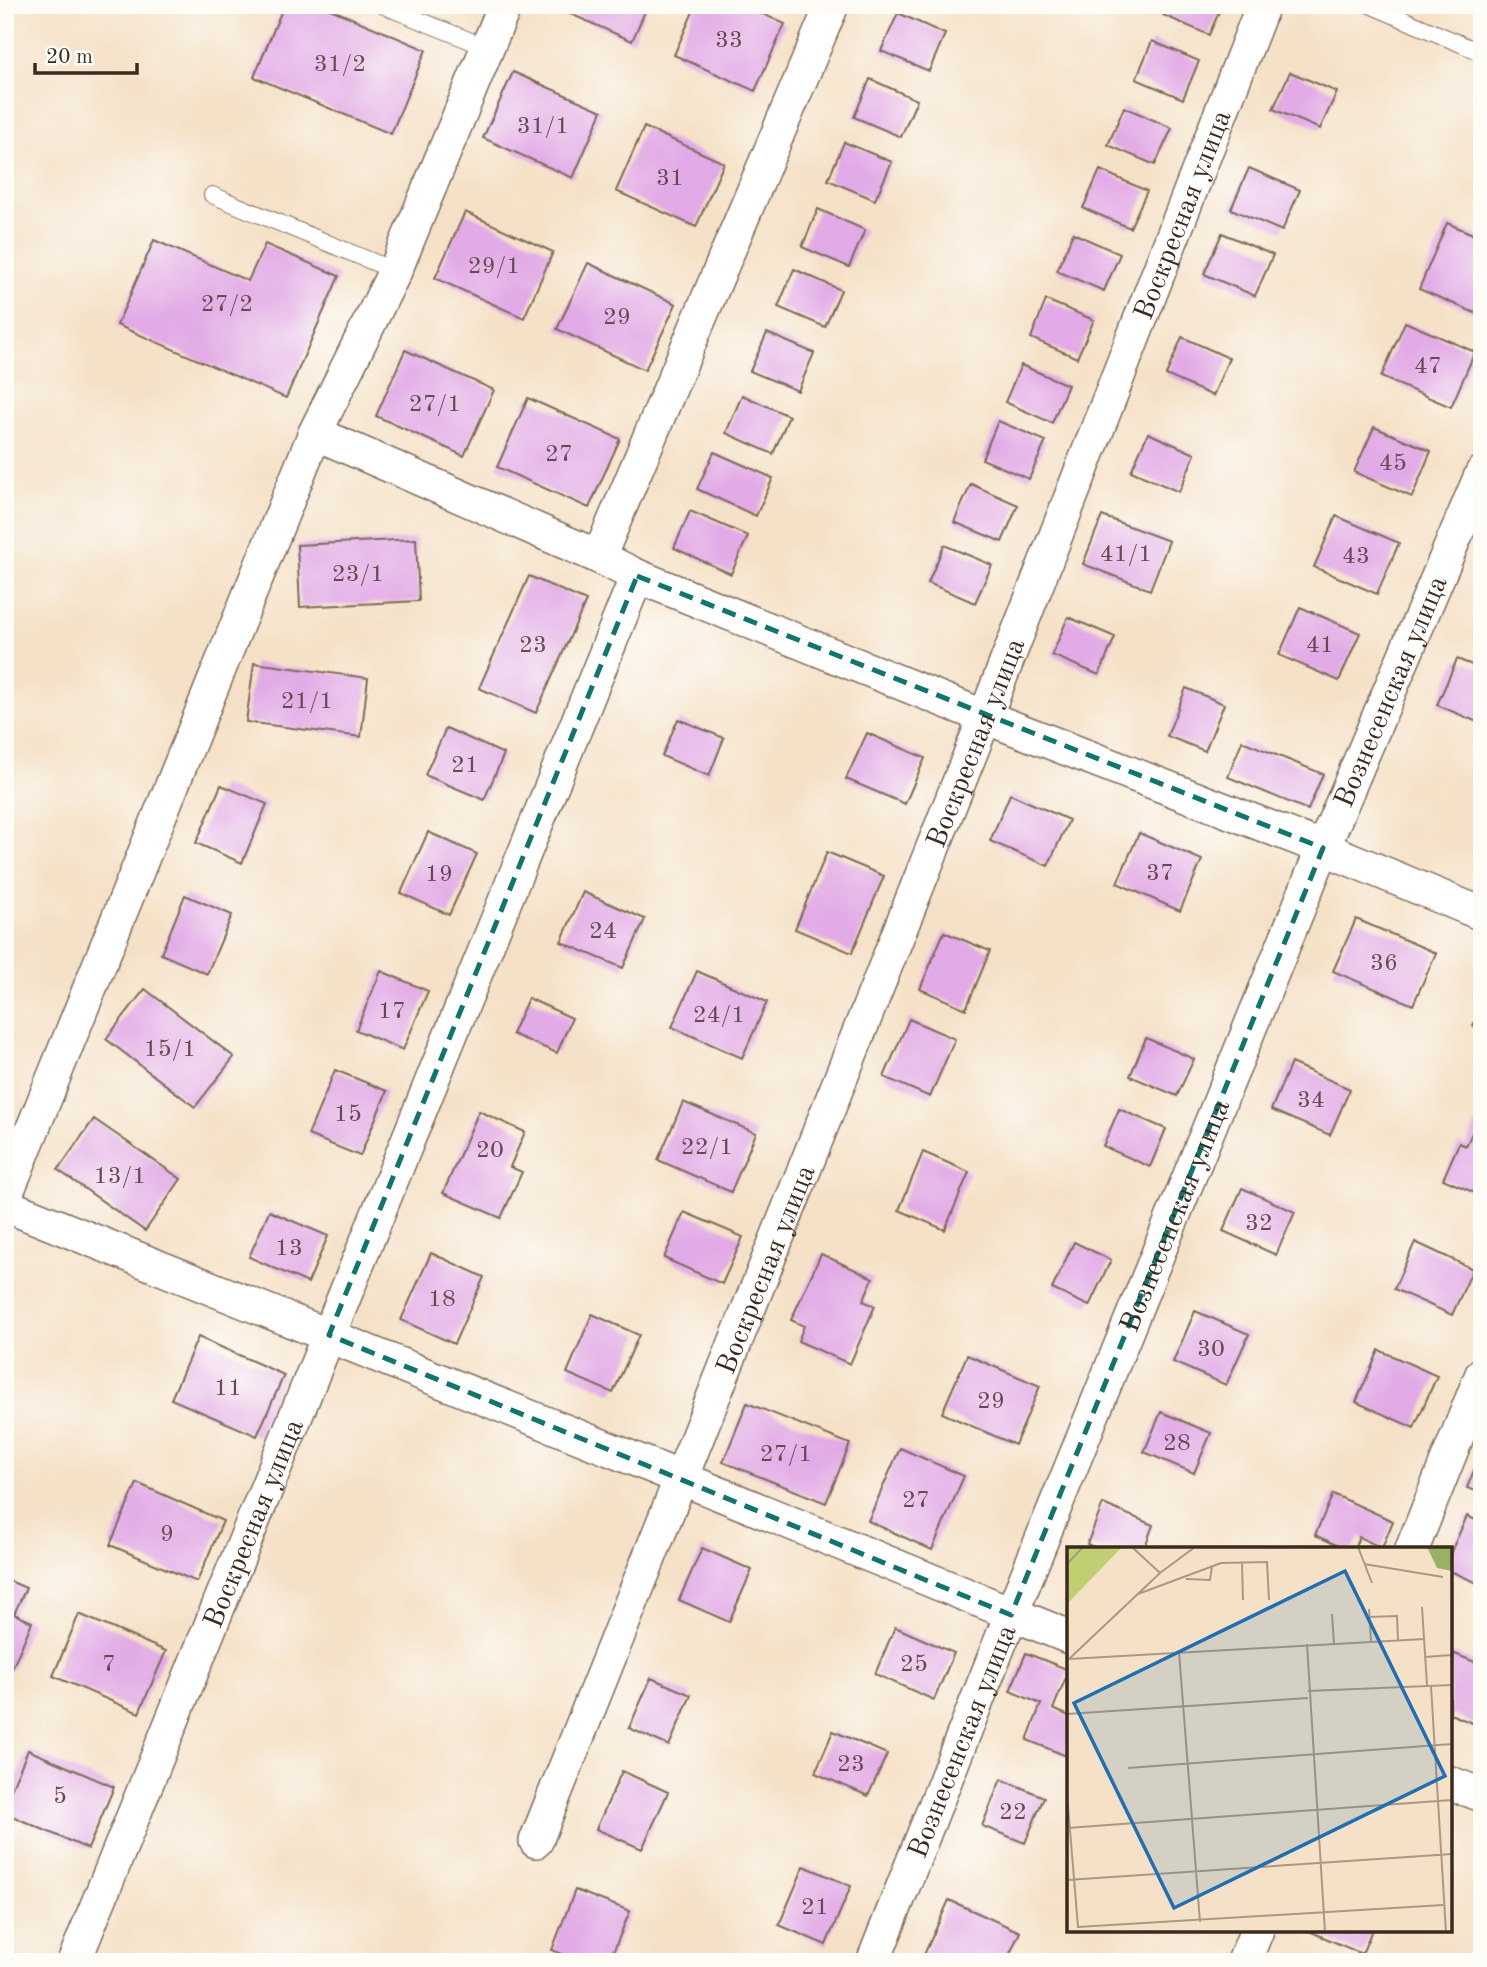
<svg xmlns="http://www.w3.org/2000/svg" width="1487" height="1967" viewBox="0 0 1487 1967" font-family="'Old Standard TT',serif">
  <rect width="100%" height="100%" fill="#fdfcf7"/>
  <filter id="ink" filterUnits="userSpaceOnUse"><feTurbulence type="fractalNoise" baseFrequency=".0143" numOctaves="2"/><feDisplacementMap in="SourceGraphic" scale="14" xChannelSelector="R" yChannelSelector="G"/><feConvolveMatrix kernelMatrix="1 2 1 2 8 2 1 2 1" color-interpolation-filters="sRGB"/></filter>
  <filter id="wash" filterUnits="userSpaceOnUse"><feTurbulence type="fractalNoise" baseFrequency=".00686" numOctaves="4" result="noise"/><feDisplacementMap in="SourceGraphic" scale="28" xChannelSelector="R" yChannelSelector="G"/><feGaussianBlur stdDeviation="1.57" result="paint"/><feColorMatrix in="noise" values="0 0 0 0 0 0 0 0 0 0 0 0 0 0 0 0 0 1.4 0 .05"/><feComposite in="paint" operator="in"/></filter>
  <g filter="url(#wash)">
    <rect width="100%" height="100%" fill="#f5e1c7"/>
    <g id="blocks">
      <path fill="#e2aae6" d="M284,5H321L426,50L391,134L254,77Z
        M550,5H648L632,41Z
        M696,5H743L785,24L755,91L674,55Z
        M1167,5H1222L1209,35L1163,15Z
        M898,13L945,34L929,71L881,51Z
        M1152,41L1199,61L1183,99L1136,79Z
        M513,72L602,111L573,178L483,138Z
        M1290,72L1337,92L1320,129L1273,109Z
        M870,79L917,100L901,137L854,117Z
        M1124,107L1172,128L1155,165L1108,145Z
        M644,127L724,163L696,227L616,191Z
        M844,142L892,162L875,200L828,180Z
        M1249,168L1300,190L1282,231L1231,209Z
        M1100,170L1147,191L1130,228L1083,208Z
        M818,209L865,230L849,267L802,247Z
        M465,212L553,252L524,318L435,278Z
        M1447,223L1482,238V316L1419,289Z
        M1073,233L1120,254L1104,291L1057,271Z
        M1222,233L1273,255L1255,296L1204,274Z
        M154,240L248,281L265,244L339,276L286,398L117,325Z
        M588,263L676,304L645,370L557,329Z
        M794,269L841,290L825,327L778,307Z
        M1046,300L1094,320L1077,358L1031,338Z
        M1405,322L1475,352L1451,407L1381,377Z
        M767,333L814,353L798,391L750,371Z
        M1182,337L1229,358L1213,396L1166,375Z
        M405,350L494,390L464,456L376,416Z
        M1021,365L1068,385L1052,423L1005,402Z
        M742,395L789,416L773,454L726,433Z
        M528,398L620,439L589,508L497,467Z
        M998,421L1046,441L1029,479L982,459Z
        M1374,427L1431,451L1412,497L1354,472Z
        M1148,433L1195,454L1179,492L1131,471Z
        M714,452L773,478L756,516L697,489Z
        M971,484L1018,505L1002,542L954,522Z
        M690,511L748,536L731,574L674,548Z
        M1102,516L1169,541L1150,590L1083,564Z
        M1336,516L1399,543L1377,594L1314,567Z
        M416,539L419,601L300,607L297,545Z
        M944,545L992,565L975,603L928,583Z
        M529,576L586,601L536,713L479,688Z
        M1482,606V624L1475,621Z
        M1300,607L1360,633L1339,681L1279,655Z
        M1068,617L1115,637L1099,675L1052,655Z
        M1457,659L1482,669V724L1437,705Z
        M254,663L368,678L361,737L246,722Z
        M1186,688L1224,704L1205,751L1167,736Z
        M678,719L724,738L709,776L662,756Z
        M446,728L504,754L484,800L425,775Z
        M867,733L925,758L905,804L846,779Z
        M1242,741L1323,774L1308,810L1228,777Z
        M221,785L267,804L242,863L196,843Z
        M1010,794L1069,820L1048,866L990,841Z
        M428,832L477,854L449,915L401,893Z
        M1139,833L1202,860L1180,911L1117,883Z
        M827,852L884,876L852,953L795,929Z
        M583,892L645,919L623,968L561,942Z
        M185,895L232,915L207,974L161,954Z
        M1356,919L1436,953L1413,1005L1333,971Z
        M944,932L990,951L966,1009L920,989Z
        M381,971L428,991L403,1050L356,1030Z
        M697,971L767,1002L742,1058L672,1027Z
        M145,989L234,1057L195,1107L106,1039Z
        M528,998L572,1018L557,1053L512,1034Z
        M1482,1004V1030L1473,1026Z
        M909,1019L955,1039L930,1097L884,1077Z
        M1146,1038L1194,1059L1177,1096L1130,1076Z
        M1291,1063L1350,1089L1330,1135L1271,1110Z
        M335,1070L387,1091L360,1156L308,1135Z
        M683,1102L756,1133L731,1192L658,1160Z
        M1119,1109L1166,1129L1150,1167L1103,1146Z
        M479,1111L525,1132L510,1167L522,1172L501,1218L443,1193Z
        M94,1119L181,1179L145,1231L58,1170Z
        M1477,1122L1482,1124V1196L1443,1179L1459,1143L1466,1146Z
        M923,1152L969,1172L945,1230L899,1210Z
        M1242,1188L1295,1212L1276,1255L1223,1231Z
        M269,1211L328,1236L308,1283L249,1257Z
        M684,1212L743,1237L722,1284L664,1258Z
        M1074,1242L1111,1260L1089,1306L1052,1289Z
        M1415,1242L1473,1269L1452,1315L1394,1289Z
        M431,1253L484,1277L454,1344L401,1320Z
        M821,1254L873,1278L863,1301L875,1306L850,1364L798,1341L804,1326L791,1320Z
        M1195,1311L1249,1334L1226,1385L1173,1362Z
        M592,1314L639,1335L613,1393L567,1373Z
        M198,1337L284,1375L257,1436L171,1399Z
        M1379,1350L1437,1376L1414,1428L1356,1402Z
        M967,1355L1040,1386L1015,1445L942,1413Z
        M747,1403L850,1444L826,1503L723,1462Z
        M1161,1412L1211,1433L1194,1473L1144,1452Z
        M900,1448L964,1476L932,1550L868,1521Z
        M1482,1450V1493L1467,1488Z
        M137,1483L223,1521L197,1582L110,1545Z
        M1333,1494L1393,1521L1382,1548L1359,1537L1354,1549H1345L1315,1535Z
        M1103,1504L1153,1525L1144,1549H1098L1087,1544Z
        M1467,1516L1482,1523V1585L1450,1571V1554Z
        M702,1548L752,1570L729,1622L679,1600Z
        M5,1579L26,1588L14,1614L32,1622L11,1671L5,1669Z
        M79,1614L166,1651L139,1713L53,1676Z
        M895,1627L954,1653L934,1700L875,1674Z
        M1450,1652L1482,1665V1727L1450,1714Z
        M1026,1653L1069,1670L1053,1709L1069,1716V1757L1027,1740L1041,1704L1010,1691Z
        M651,1678L691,1695L669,1746L629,1728Z
        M833,1731L887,1754L868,1796L815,1773Z
        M28,1750L114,1787L88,1849L5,1813V1803Z
        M622,1771L668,1792L642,1849L596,1829Z
        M1001,1779L1044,1797L1025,1843L982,1826Z
        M804,1866L851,1886L826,1945L779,1925Z
        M575,1890L630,1911L609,1962H583L552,1950Z
        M949,1900L1020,1932L1006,1962H934L923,1957Z
        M1307,1930H1372L1362,1954Z
        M5,1951L23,1960L22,1962H5Z"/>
    </g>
  </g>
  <g filter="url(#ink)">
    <use href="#blocks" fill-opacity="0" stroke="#7c6a59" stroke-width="2"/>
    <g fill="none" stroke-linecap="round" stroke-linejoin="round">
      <g stroke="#7c6a59" stroke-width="18">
        <path id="service" d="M382,5L488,48
          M1370,5L1482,53
          M212,195L395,271"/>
      </g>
      <g stroke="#7c6a59" stroke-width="36">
        <g id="minor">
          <path d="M315,433L599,557L637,576L985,717L1323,848L1482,914"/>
          <path d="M599,557L832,5"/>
          <path d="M5,1197L315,433L395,271L505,5"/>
          <path d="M5,1205L681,1478L1069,1637"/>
          <path d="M1412,1549L1482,1374"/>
          <path d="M1450,1783L1482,1795"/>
          <path id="s1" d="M536,1841L985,717L1263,5"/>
          <path id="s2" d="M74,1962L637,576"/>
          <path id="s3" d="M873,1962L1011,1615L1323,848L1482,473"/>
          <path d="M1244,1962L1257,1930"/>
        </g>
      </g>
      <use href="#service" stroke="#fff" stroke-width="16"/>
      <use href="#minor" stroke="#fff" stroke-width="33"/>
    </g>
  </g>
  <path fill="none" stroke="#0f766e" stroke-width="5" stroke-dasharray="14 9" stroke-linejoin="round" d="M637,576L1323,848L1011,1615L329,1335Z"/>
  <g text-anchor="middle" stroke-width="7" stroke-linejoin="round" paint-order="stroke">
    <g font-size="24" fill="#654a50">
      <text x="729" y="47">33</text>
      <text x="340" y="71">31/2</text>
      <text x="543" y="133">31/1</text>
      <text x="670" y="185">31</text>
      <text x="494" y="273">29/1</text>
      <text x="227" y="311">27/2</text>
      <text x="617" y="324">29</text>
      <text x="1428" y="373">47</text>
      <text x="435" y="411">27/1</text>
      <text x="559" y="461">27</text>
      <text x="1393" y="470">45</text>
      <text x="1126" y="561">41/1</text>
      <text x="1356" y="563">43</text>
      <text x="358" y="581">23/1</text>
      <text x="533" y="652">23</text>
      <text x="1320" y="652">41</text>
      <text x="307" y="708">21/1</text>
      <text x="465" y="772">21</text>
      <text x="1160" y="880">37</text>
      <text x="439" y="881">19</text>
      <text x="603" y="938">24</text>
      <text x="1384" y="970">36</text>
      <text x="392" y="1018">17</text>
      <text x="719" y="1022">24/1</text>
      <text x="170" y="1056">15/1</text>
      <text x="1311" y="1107">34</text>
      <text x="348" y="1121">15</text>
      <text x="707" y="1154">22/1</text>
      <text x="490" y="1157">20</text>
      <text x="120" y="1183">13/1</text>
      <text x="1259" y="1230">32</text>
      <text x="289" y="1255">13</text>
      <text x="442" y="1306">18</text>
      <text x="1211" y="1356">30</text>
      <text x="228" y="1395">11</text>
      <text x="991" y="1408">29</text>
      <text x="1177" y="1450">28</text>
      <text x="786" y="1461">27/1</text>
      <text x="916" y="1507">27</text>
      <text x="167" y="1541">9</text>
      <text x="109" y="1671">7</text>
      <text x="914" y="1671">25</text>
      <text x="851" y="1771">23</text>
      <text x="60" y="1803">5</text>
      <text x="1013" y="1819">22</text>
      <text x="815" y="1914">21</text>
    </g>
    <g font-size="28" fill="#3b2a1e" stroke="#fdfcf7">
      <text dy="10" stroke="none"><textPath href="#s1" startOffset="1750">Воскресная улица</textPath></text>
      <text dy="10" stroke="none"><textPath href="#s3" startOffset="1372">Вознесенская улица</textPath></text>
      <text dy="10" stroke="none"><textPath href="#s1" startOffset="1183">Воскресная улица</textPath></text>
      <text dy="10" stroke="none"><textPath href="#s3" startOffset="805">Вознесенская улица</textPath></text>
      <text dy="10" stroke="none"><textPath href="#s1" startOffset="616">Воскресная улица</textPath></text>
      <text dy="10" stroke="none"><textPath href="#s2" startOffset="474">Воскресная улица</textPath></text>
      <text dy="10" stroke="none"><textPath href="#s3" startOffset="238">Вознесенская улица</textPath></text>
    </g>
  </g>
  <g transform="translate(1067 1547)">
    <rect width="385" height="385" fill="#f5e1c7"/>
    <path d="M0,0H55L0,57Z" fill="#c0cf71"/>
    <path d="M360,0H385V24L370,21Z" fill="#98b263"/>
    <path fill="none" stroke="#ab9883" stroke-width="2" d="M65,0L93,26M291,0L305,36M175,16L176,53M0,17L16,0M297,17L376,30M119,32L143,33L145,19M71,47L154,16L200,15L202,53M355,60L360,138M302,62L304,95M265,67L267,97M302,70L330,69L331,93M385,76V110M240,97L258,385M112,105L133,375M358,110L385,108M2,112L357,92M2,112L93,26L128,0M364,139L379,385M241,144L385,138M0,167L241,151M61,221L385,197M0,247L11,380L376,358M0,281L385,253M0,333L385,307"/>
    <path fill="#1f6fb2" fill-opacity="0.15" stroke="#1f6fb2" stroke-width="3.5" d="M278,24L378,229L107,361L7,156Z"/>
    <rect width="385" height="385" fill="none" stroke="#3b2a1e" stroke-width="3.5"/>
  </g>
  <rect width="1487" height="1967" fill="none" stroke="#fdfcf7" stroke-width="28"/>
  <path d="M35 63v10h102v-10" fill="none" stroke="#3b2a1e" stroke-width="3.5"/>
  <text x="46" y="63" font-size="21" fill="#3b2a1e" stroke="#fdfcf7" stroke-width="5" paint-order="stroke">20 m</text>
</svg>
